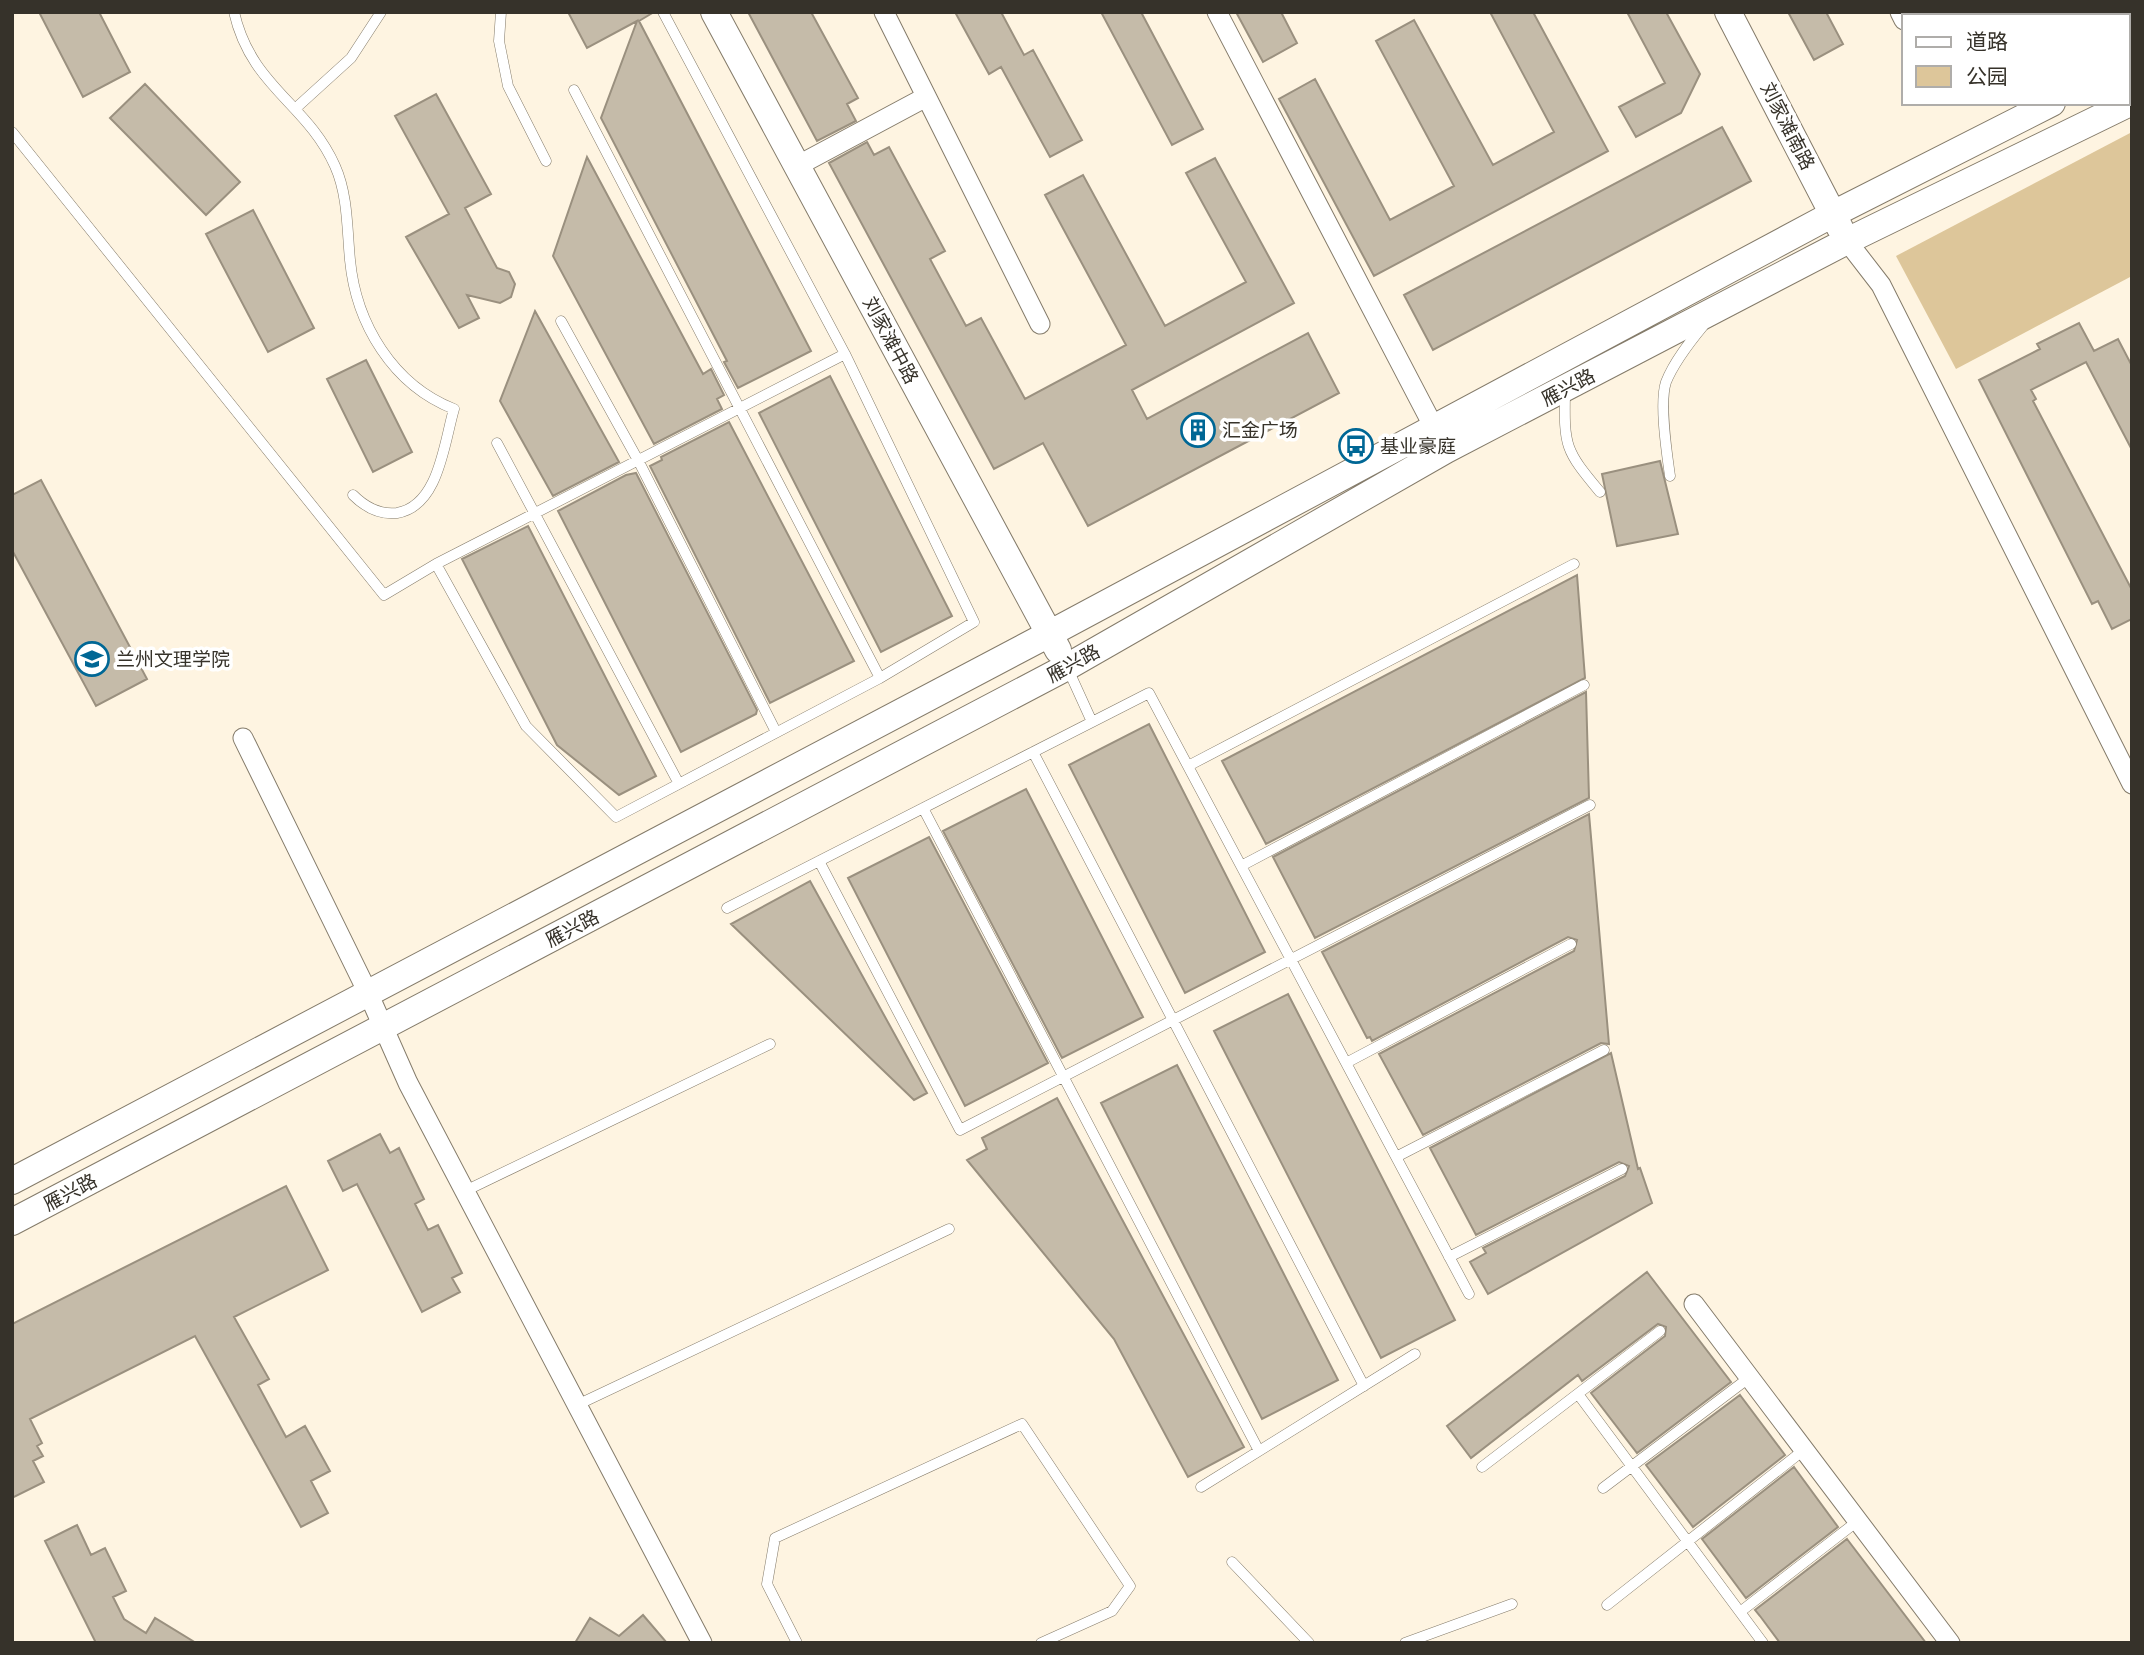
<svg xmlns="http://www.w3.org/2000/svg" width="2144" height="1655" viewBox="0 0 2144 1655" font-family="'Source Serif 4','Noto Sans SC',serif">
  <rect width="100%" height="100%" fill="#fef4e1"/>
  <path fill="#ddc69a" d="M2132,132V276L1956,369L1896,256Z"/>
  <path fill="#c5bba9" stroke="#9a907f" stroke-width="2" d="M39,12H99L130,72L83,97Z
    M568,12H654L639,21L811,351L738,388L724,362L727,361L601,118L637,21L587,48Z
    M748,12H811L858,98L847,104L856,121L817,141Z
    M955,12H1001L1024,55L1033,50L1082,140L1050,157L1001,67L989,74Z
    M1101,12H1141L1203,129L1172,145Z
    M1236,12H1281L1297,43L1263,62Z
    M1490,12H1533L1608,151L1374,276L1279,99L1315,79L1390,220L1454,186L1376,41L1414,20L1493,165L1554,132Z
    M1627,12H1666L1700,74L1681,113L1636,137L1619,107L1665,83Z
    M1788,12H1826L1843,44L1814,60Z
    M145,84L240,182L206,215L110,118Z
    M436,94L491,194L465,208L497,268L509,272L515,284L511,297L500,303L467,295L479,318L459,328L406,237L449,214L395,116Z
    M1722,127L1751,181L1433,350L1404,295Z
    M867,142L874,155L889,147L945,251L930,259L966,326L981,318L1025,399L1126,345L1045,195L1083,175L1165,326L1246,282L1186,173L1215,158L1294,303L1132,390L1147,419L1308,333L1339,393L1088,526L1043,443L994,469L829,163Z
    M587,157L703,374L711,369L724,395L717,399L722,409L654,444L553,256Z
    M253,210L314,328L268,352L206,234Z
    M535,311L619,462L553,496L500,401Z
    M2079,323L2094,351L2118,339L2132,366V450L2086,362L2031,390L2036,399L2033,401L2132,590V619L2112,629L2098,601L2092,604L1979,380L2040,349L2037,344Z
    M366,360L412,452L373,472L327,379Z
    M830,376L952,616L881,652L759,413Z
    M729,422L854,661L770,703L650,466L662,460L661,457Z
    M1660,461L1678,534L1617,546L1602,474Z
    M636,473L757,710L756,714L681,752L558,511L626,475Z
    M41,480L147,679L96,706L12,550V495Z
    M528,526L656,776L619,795L557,745L462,559Z
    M1577,575L1585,678L1266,844L1222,761Z
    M1586,692L1589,798L1315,938L1273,857Z
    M1149,724L1265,952L1185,993L1069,765Z
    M1026,789L1143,1017L1062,1058L943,831Z
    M1589,814L1609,1044L1601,1043L1423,1135L1379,1054L1574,951L1577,940L1568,937L1372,1041L1370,1037L1367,1038L1322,952Z
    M929,837L1048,1063L965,1106L848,878Z
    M810,881L927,1093L914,1100L731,924Z
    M1288,994L1455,1320L1381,1358L1214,1031Z
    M1611,1053L1638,1169L1640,1168L1652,1203L1488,1294L1470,1262L1486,1253L1483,1248L1625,1176L1629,1166L1619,1162L1476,1235L1430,1148Z
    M1177,1065L1338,1380L1262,1419L1101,1103Z
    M1057,1098L1244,1447L1188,1477L1114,1339L967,1160L987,1149L982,1138Z
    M380,1134L390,1153L399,1148L424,1199L415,1204L428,1230L438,1225L462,1273L452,1278L460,1292L422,1312L357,1184L343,1191L328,1161Z
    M286,1186L328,1270L234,1317L269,1379L258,1385L286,1437L305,1426L330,1471L311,1481L328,1513L301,1527L195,1336L30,1419L42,1443L37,1446L43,1456L33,1461L44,1482L12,1498V1324Z
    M1647,1272L1731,1382L1637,1453L1591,1393L1665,1336L1666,1327L1658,1324L1582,1381L1578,1375L1471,1458L1447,1426Z
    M1740,1395L1785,1455L1693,1527L1646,1465Z
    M1794,1467L1838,1527L1746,1598L1702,1539Z
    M77,1525L91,1555L105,1548L126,1591L113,1597L124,1619L146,1633L155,1618L196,1643H96L45,1541Z
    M1847,1539L1926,1643H1780L1760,1616L1755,1610Z
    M643,1615L667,1643H575L590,1618L619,1636Z"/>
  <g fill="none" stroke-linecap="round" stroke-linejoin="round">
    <g stroke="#847b6a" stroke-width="11">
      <path id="lane" d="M234,12C251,87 307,103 335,166C348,195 347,229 350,260C356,324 393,385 454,409C444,443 439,506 397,513C379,515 365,507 353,495
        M501,12L499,41L508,86L546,161
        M663,12L845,354L974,622L880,678L616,817L526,726L436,564L845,354
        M574,90L880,678
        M296,108L351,58L381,12
        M12,132L384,595L436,564
        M561,321L639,462L776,732
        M1565,392C1564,447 1565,450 1600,492
        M497,443L678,782
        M1670,476C1667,454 1659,403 1666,382C1674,362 1689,343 1703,326
        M1067,667L1092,722
        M1033,752L1364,1386
        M1188,766L1574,564
        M923,808L1259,1451
        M819,861L960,1130L1590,805
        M1241,866L1584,685
        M727,908L1149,693L1469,1294
        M1346,1063L1571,944
        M1396,1157L1604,1050
        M465,1191L770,1044
        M1449,1257L1622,1169
        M1578,1394L1763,1643
        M577,1405L949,1229
        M1482,1467L1660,1331
        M1201,1487L1415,1354
        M1603,1488L1750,1377
        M1232,1562L1309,1643
        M1607,1605L1805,1449
        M1740,1612L1859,1520
        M797,1643L767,1584L775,1538L1022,1424L1130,1586L1112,1611L1041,1643
        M1405,1643L1512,1604"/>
    </g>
    <g stroke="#847b6a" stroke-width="21">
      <path id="street" d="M884,12L1040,324
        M1217,12L1440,439
        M1900,12L1904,20
        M797,166L926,97
        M1847,241L1881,285L2132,784
        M243,738L369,995L408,1083L702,1643
        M1694,1304L1950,1643"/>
    </g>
    <g stroke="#847b6a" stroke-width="28">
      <path id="secondary" d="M714,12L1058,650
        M1728,12L1840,228
        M2128,65L2132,63
        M12,1181L1049,634L1833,214L2052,103
        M12,1222L1067,667L1446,450L1847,241L2132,102"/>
    </g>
    <use href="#lane" stroke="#fff" stroke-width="10"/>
    <use href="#street" stroke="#fff" stroke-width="19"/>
    <use href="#secondary" stroke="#fff" stroke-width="26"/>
  </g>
  <defs>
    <g id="building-ring" transform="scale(1.75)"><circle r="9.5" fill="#fff" stroke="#006795" stroke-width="1.5"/><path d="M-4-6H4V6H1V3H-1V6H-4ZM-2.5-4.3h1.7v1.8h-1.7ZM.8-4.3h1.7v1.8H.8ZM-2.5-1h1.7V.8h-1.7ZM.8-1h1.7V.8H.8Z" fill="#006795"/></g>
    <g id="bus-ring" transform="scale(1.75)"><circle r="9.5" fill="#fff" stroke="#006795" stroke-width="1.5"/><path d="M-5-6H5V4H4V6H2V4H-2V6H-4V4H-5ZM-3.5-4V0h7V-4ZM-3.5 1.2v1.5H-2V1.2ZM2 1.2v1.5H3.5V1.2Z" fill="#006795"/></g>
    <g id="university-ring" transform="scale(1.75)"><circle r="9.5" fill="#fff" stroke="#006795" stroke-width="1.5"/><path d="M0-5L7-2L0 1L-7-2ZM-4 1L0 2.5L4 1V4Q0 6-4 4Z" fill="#006795"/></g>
  </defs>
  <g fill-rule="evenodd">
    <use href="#building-ring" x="1198" y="430"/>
    <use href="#bus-ring" x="1356" y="446"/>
    <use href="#university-ring" x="92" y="659"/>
  </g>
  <g text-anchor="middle" stroke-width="7" stroke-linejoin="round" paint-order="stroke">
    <g font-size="19" fill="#36322a" stroke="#fff">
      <text transform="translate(1788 126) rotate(63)" y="7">刘家滩南路</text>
      <text transform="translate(891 340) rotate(62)" y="7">刘家滩中路</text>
      <text transform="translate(1568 387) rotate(-28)" y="7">雁兴路</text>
      <text transform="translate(1073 663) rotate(-29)" y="7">雁兴路</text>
      <text transform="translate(572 928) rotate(-28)" y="7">雁兴路</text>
      <text transform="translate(70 1192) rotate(-28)" y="7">雁兴路</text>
    </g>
    <g font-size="19" fill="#36322a" stroke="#fff" text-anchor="start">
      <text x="1222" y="437">汇金广场</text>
      <text x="1380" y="453">基业豪庭</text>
      <text x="116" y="666">兰州文理学院</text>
    </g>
  </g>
  <rect width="2144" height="1655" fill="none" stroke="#36322a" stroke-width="28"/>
  <rect x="1902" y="14" width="228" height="91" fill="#ffffff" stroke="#afadaa" stroke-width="2"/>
  <rect x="1916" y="37" width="35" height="10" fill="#ffffff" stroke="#afadaa" stroke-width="2"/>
  <text x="1966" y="49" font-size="21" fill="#36322a">道路</text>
  <rect x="1916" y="66" width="35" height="21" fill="#ddc69a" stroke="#afadaa" stroke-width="2"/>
  <text x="1966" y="84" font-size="21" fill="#36322a">公园</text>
</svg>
